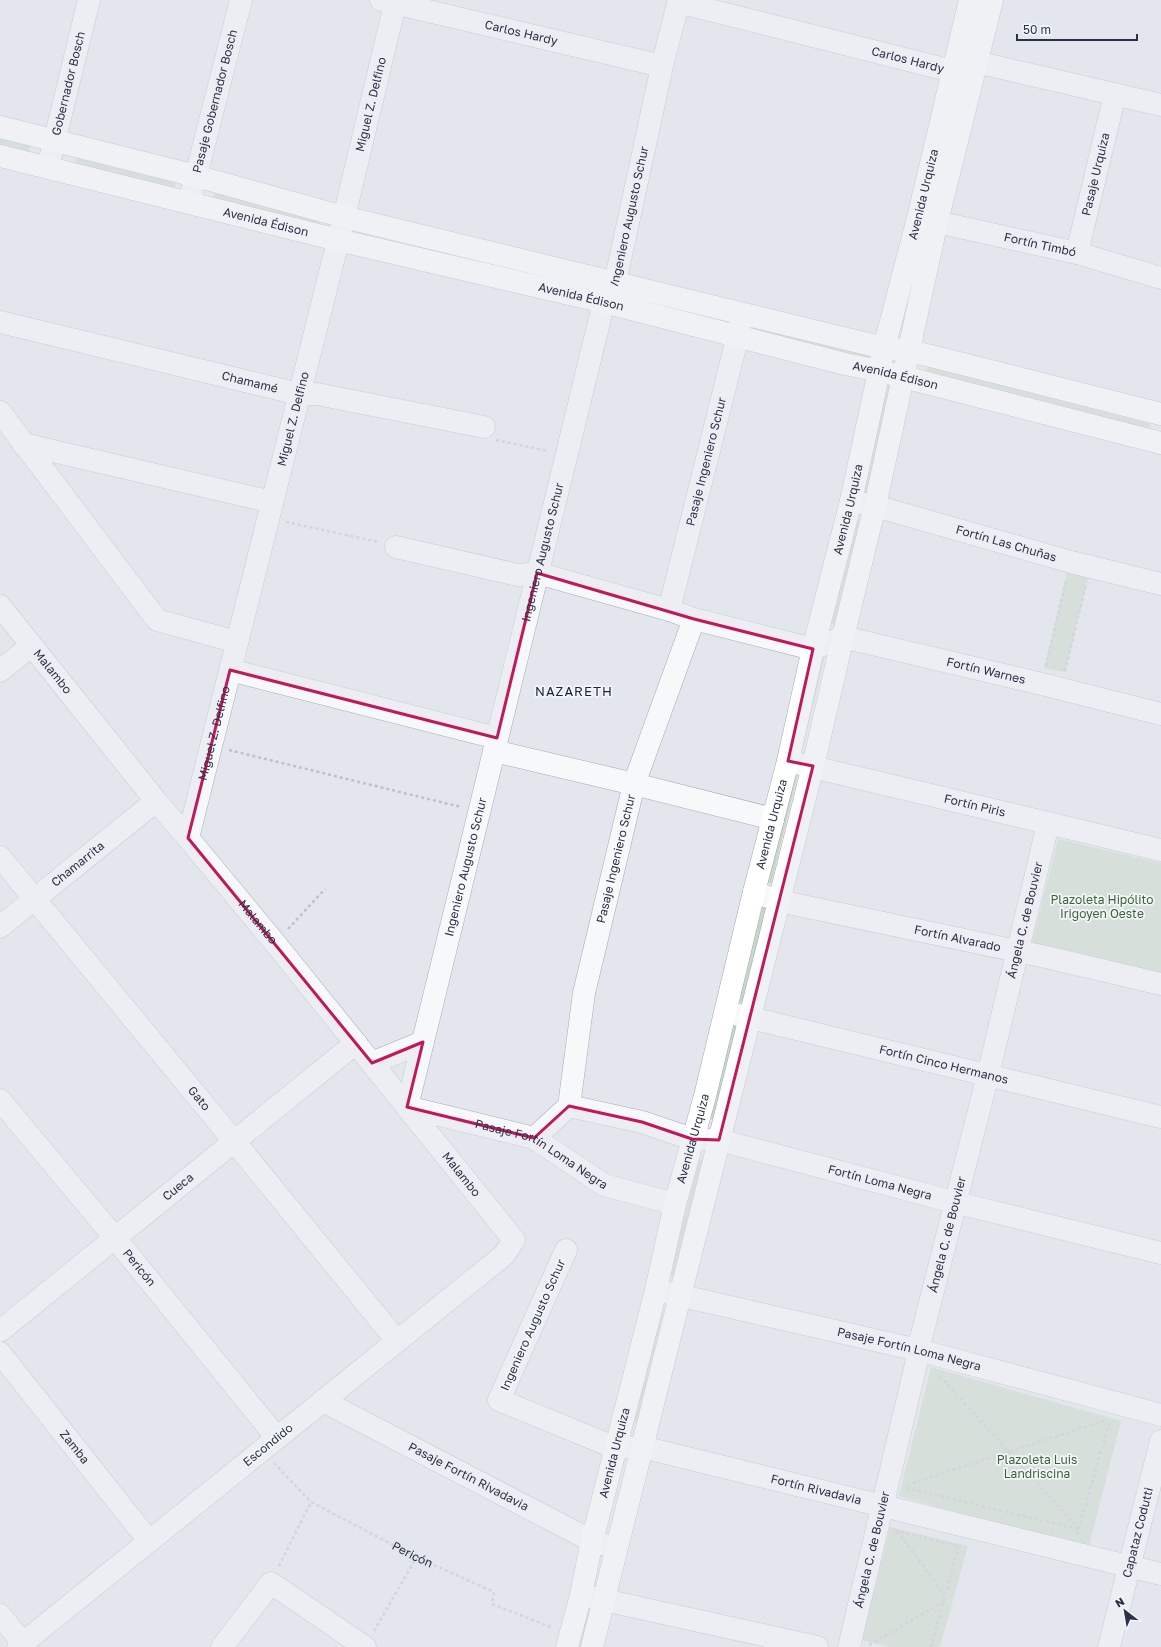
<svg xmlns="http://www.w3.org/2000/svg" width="1161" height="1647" viewBox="0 0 1161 1647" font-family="'Golos Text',sans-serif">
  <rect width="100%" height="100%" fill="#e3e6ec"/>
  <path fill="#c8d7c4" d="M0,138L30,145L28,154L0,147Z
    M77,156L176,181L174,191L74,166Z
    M215,191L320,219L318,228L213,199Z
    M751,324L869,354L867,361L749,330Z
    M928,366L1151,424L1149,430L926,373Z
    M890,378L895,379L865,497L860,496Z
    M855,518L860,519L835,625L830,623Z
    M1069,565L1090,570L1065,672L1044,668Z
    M820,653L825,654L801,757L796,756Z
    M792,776L797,777L771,884L766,882Z
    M1058,839L1161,863V978L1031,947Z
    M762,905L767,906L743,1003L739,1002Z
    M734,1022L738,1023L714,1119L710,1118Z
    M699,1159L704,1160L673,1277L669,1276Z
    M660,1308L664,1309L637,1422L632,1421Z
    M931,1367L1121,1421L1088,1550L899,1496Z
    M890,1527L968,1546L940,1647H891L862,1640Z
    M587,1610L592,1611L584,1647H578Z"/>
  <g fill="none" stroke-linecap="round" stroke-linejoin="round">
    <g stroke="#a7acb7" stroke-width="23">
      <g id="minor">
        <path id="s2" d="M381,0L662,66"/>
        <path id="s3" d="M678,2L952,71L976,62L1161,105"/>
        <path id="s4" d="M48,167L89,0"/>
        <path id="s5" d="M189,203L241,0"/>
        <path id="s6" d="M919,218L1077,253L1161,278"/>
        <path id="s7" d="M1077,253L1115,94"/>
        <path id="s8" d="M0,322L299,394H317L484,427"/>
        <path d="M0,412L157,620L237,642"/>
        <path d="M23,444L272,502"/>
        <path id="s9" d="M851,501L875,506L1071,562L1161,584"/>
        <path id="s10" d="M396,547L518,575L537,573L669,610L694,619L813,649L843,637L1042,684L1161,714"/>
        <path id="s11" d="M0,606L156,801L188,838L275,943L514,1240L504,1255L18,1647"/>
        <path id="s12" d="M669,610L738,335L742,314"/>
        <path d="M230,670L497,738"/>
        <path d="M0,671L31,646"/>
        <path d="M494,751L634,784L773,819"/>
        <path id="s13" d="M788,761L1161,850"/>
        <path id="s14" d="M188,838L344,217L396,0"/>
        <path id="s15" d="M0,857L234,1141L397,1341"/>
        <path id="s16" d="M754,892L779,901L1046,957L1161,984"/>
        <path id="s17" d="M0,927L156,801"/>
        <path id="s18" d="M726,1012L1161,1117"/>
        <path d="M372,1063L423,1042"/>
        <path id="s19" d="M0,1100L115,1238L277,1438"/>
        <path id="s20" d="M569,1106L642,1122L692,1139L719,1140L954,1202L1161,1253"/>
        <path id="s21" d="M569,1106L584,993L634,784L694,619"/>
        <path id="s22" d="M407,1107L604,302L615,283L662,66L679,0"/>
        <path id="s23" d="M407,1107L534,1138L604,1185L675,1204"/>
        <path d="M534,1138L569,1106"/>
        <path id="s24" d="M566,1250L499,1400L616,1448L642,1447L1161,1574"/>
        <path id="s25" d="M656,1290L918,1350L1161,1415"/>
        <path id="s26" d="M0,1331L356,1043"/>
        <path id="s27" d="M0,1353L149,1541"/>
        <path id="s28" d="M323,1401L592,1541L616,1548"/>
        <path d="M581,1595L817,1647"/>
        <path d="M0,1615L26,1647"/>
        <path d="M222,1647L271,1583L365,1647"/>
        <path id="s29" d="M849,1647L916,1364L918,1350L988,1075L1048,824"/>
        <path id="s30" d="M1109,1647L1161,1441"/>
      </g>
    </g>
    <g stroke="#a1aab9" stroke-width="23">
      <g id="major">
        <path d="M0,127L196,176L344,217L884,348L910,351L939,358L1161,414"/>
        <path id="s31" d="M0,156L338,240L604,302L845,364L880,371L1161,443"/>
        <path id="s32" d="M567,1647L581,1595L592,1541L656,1290L675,1204L705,1096L754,892L788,761L813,649L851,501L884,348L918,218L970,0"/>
        <path d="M592,1647L813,766L843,637L875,506L937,221L992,0"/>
      </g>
    </g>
    <g stroke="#bdc1c8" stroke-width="2.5" stroke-dasharray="3 3" stroke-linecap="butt">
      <path d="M496,440L548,451"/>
      <path d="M286,522L379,542"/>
      <path d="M1046,666L1066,580"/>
      <path d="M1065,671L1086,585"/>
      <path d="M229,750L461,807"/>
      <path d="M288,929L325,889"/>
      <path d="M940,1376L1079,1529"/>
      <path id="s1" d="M274,1463L311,1502L416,1557L494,1592L492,1604L553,1628"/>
      <path d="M907,1485L1106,1420"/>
      <path d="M906,1488L1078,1529"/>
      <path d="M895,1530L958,1546"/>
      <path d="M897,1531L944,1594"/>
      <path d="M1077,1535L1110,1420"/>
      <path d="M279,1566L311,1502"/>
      <path d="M374,1631L416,1558"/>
      <path d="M869,1645L943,1602"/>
      <path d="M931,1647L959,1543"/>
    </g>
    <use href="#minor" stroke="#f7f8fa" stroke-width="22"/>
    <use href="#major" stroke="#fff" stroke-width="22"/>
  </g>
  <path d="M0 0H1161V1647H0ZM537,573L694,619L813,649L788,761L813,766L719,1140L692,1139L642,1122L569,1106L534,1138L407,1107L423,1042L372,1063L188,838L230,670L497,738Z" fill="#e3e6ec" fill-opacity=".55" fill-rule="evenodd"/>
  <path fill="none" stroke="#c2185b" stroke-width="3" stroke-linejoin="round" d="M537,573L694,619L813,649L788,761L813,766L719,1140L692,1139L642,1122L569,1106L534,1138L407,1107L423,1042L372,1063L188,838L230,670L497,738Z"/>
  <g text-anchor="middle" stroke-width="3.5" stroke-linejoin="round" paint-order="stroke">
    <g font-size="12" fill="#293247" stroke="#f3f6f9">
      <text dy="4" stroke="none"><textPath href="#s2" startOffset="144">Carlos Hardy</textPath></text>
      <text dy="4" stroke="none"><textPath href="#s3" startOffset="237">Carlos Hardy</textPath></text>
      <text dy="4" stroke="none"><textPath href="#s4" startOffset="86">Gobernador Bosch</textPath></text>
      <text dy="4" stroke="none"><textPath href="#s5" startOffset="105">Pasaje Gobernador Bosch</textPath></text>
      <text dy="4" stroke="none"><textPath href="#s14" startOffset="756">Miguel Z. Delfino</textPath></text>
      <text dy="4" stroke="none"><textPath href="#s7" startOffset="81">Pasaje Urquiza</textPath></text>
      <text dy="4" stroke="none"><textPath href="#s32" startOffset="1496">Avenida Urquiza</textPath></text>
      <text dy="4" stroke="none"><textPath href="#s22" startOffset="919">Ingeniero Augusto Schur</textPath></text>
      <text dy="4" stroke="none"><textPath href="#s31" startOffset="274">Avenida Édison</textPath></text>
      <text dy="4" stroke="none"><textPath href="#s6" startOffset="124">Fortín Timbó</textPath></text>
      <text dy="4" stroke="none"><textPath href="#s31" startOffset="598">Avenida Édison</textPath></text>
      <text dy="4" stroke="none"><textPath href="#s31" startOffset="922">Avenida Édison</textPath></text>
      <text dy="4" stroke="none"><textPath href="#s8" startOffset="257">Chamamé</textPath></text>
      <text dy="4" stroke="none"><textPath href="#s14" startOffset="432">Miguel Z. Delfino</textPath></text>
      <text dy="4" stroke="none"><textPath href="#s12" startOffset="153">Pasaje Ingeniero Schur</textPath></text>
      <text dy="4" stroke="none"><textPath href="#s32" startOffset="1172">Avenida Urquiza</textPath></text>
      <text dy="4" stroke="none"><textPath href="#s9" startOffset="161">Fortín Las Chuñas</textPath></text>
      <text dy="4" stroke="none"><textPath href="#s22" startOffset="571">Ingeniero Augusto Schur</textPath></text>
      <text dy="4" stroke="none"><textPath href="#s10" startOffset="610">Fortín Warnes</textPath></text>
      <text dy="4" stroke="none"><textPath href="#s11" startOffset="84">Malambo</textPath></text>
      <text dy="4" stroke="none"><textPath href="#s14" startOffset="108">Miguel Z. Delfino</textPath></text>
      <text dy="4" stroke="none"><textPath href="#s13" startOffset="192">Fortín Piris</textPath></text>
      <text dy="4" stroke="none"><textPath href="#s32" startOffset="848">Avenida Urquiza</textPath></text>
      <text dy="4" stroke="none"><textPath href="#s21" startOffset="252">Pasaje Ingeniero Schur</textPath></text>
      <text dy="4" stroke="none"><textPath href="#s17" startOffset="100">Chamarrita</textPath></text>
      <text dy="4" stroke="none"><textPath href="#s22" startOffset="247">Ingeniero Augusto Schur</textPath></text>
      <text dy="4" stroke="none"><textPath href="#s29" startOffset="748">Ángela C. de Bouvier</textPath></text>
      <text dy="4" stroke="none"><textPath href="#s11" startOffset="408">Malambo</textPath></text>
      <text dy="4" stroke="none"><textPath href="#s16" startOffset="209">Fortín Alvarado</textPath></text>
      <text dy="4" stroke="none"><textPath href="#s18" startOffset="224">Fortín Cinco Hermanos</textPath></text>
      <text dy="4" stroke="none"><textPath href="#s15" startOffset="313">Gato</textPath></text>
      <text dy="4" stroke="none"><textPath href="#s32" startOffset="524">Avenida Urquiza</textPath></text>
      <text dy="4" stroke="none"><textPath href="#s23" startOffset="144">Pasaje Fortín Loma Negra</textPath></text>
      <text dy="4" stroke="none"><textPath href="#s11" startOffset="732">Malambo</textPath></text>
      <text dy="4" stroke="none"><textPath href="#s20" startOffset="321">Fortín Loma Negra</textPath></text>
      <text dy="4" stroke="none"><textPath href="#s26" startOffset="229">Cueca</textPath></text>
      <text dy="4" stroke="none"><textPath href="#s29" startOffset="424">Ángela C. de Bouvier</textPath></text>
      <text dy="4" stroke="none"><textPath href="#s19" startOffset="218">Pericón</textPath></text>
      <text transform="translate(533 1325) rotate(-66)" y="4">Ingeniero Augusto Schur</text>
      <text dy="4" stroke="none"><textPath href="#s25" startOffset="260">Pasaje Fortín Loma Negra</textPath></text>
      <text transform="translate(268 1445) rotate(-39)" y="4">Escondido</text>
      <text dy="4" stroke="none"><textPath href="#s27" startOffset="120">Zamba</textPath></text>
      <text dy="4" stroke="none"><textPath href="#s32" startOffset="200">Avenida Urquiza</textPath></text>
      <text dy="4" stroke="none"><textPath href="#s28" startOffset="164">Pasaje Fortín Rivadavia</textPath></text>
      <text dy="4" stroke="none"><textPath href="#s24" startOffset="496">Fortín Rivadavia</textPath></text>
      <text dy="4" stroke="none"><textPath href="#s30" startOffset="118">Capataz Codutti</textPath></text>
      <text dy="4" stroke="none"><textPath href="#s29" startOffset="100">Ángela C. de Bouvier</textPath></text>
      <text dy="4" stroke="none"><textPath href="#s1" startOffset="168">Pericón</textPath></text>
    </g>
    <g font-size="12" fill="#3b6435" stroke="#f3f6f9">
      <text x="1102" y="904">Plazoleta Hipólito<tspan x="1102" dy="14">Irigoyen Oeste</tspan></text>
      <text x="1037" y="1464">Plazoleta Luis<tspan x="1037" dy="14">Landriscina</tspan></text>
    </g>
    <g font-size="13" letter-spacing="1" fill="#1b2338" stroke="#f3f6f9">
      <text x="574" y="696">NAZARETH</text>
    </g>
  </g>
  <g transform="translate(1125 1611) rotate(329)" stroke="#f3f6f9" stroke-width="3" paint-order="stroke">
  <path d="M0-3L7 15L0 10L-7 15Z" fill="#293247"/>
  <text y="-6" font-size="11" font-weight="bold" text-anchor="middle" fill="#293247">N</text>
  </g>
  <path d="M1017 34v6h120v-6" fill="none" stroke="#293247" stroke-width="2"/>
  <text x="1023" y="34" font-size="12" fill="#293247" stroke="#f3f6f9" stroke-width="3" paint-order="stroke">50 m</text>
</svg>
